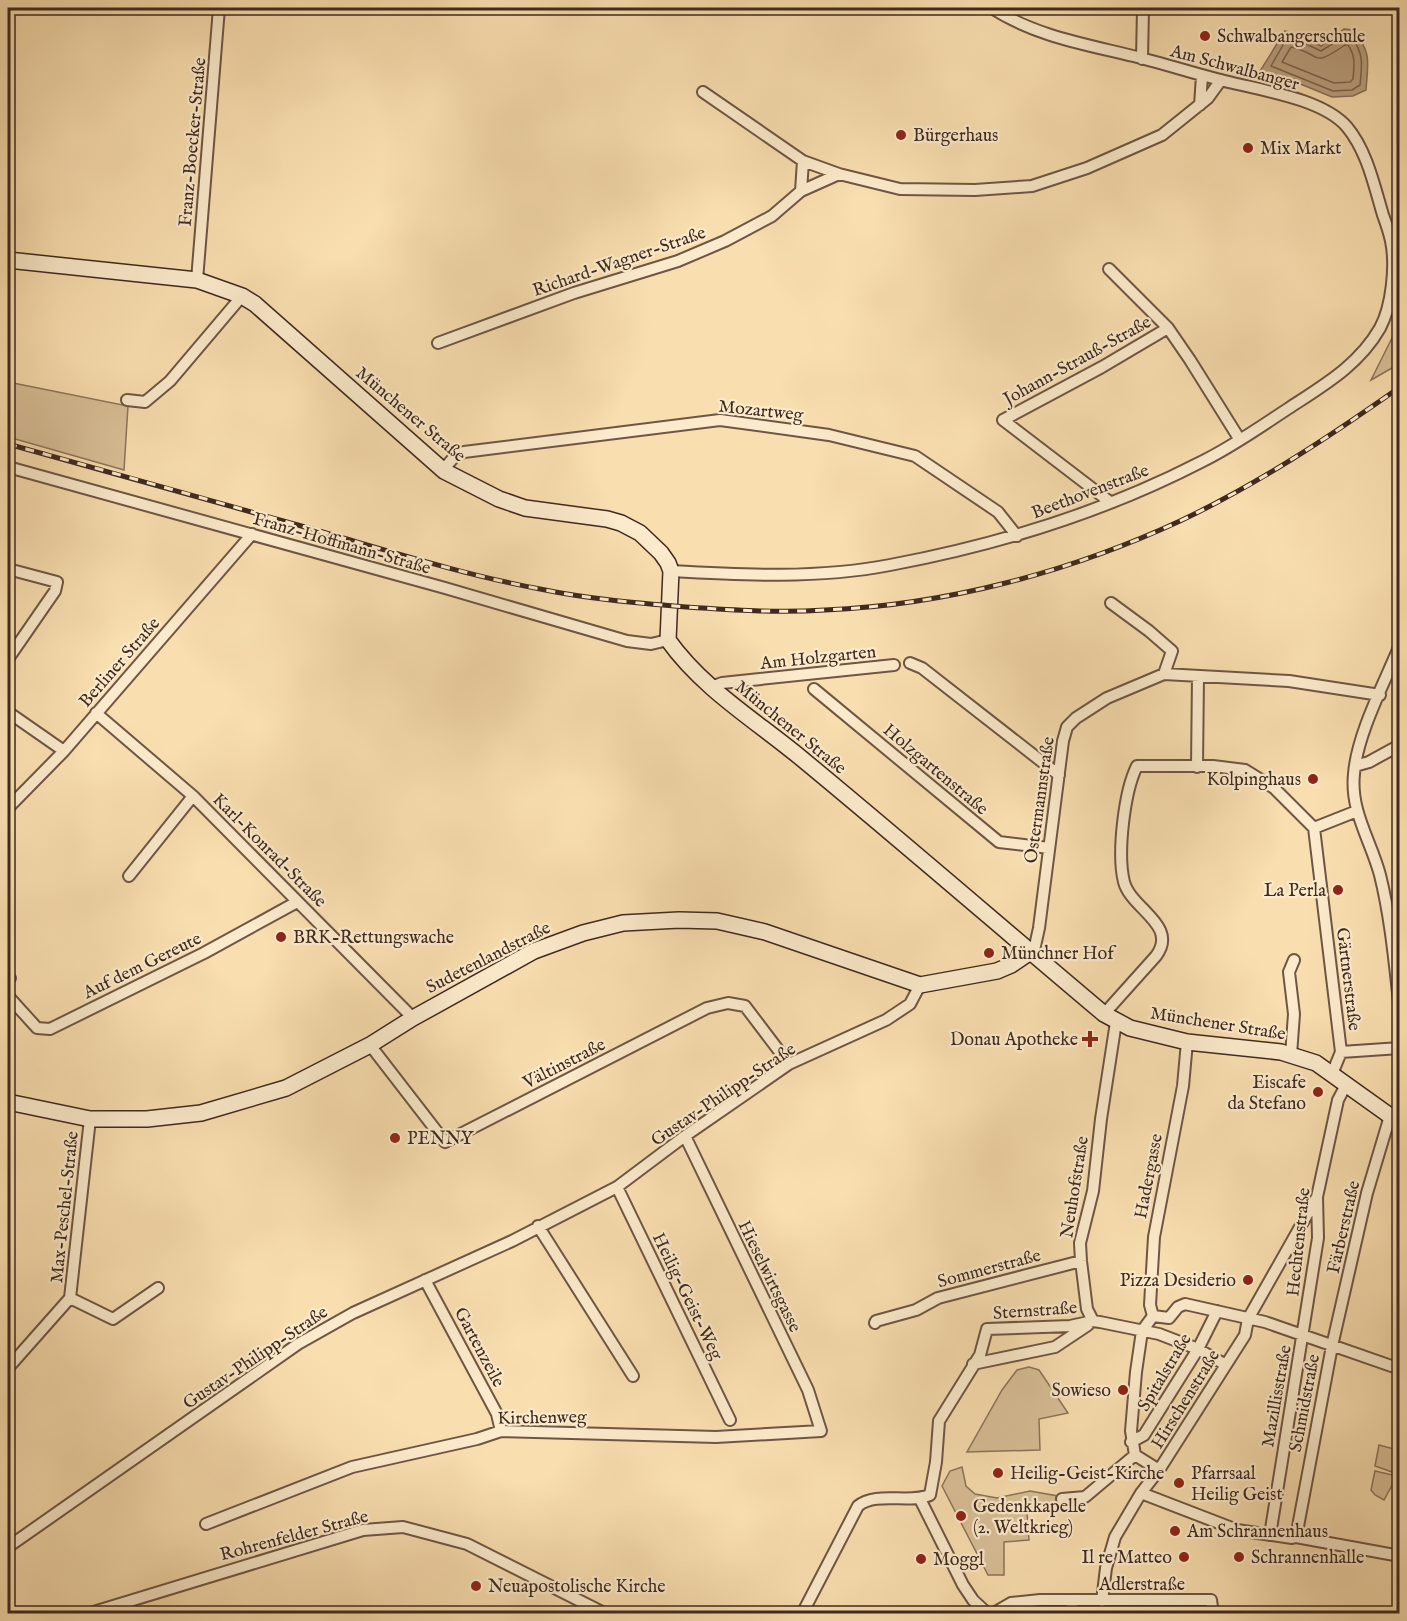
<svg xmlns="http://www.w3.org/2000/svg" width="1407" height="1621" viewBox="0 0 1407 1621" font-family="'IM FELL English',serif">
  <rect width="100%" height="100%" fill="#f9deaf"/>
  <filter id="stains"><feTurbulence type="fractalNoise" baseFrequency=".00333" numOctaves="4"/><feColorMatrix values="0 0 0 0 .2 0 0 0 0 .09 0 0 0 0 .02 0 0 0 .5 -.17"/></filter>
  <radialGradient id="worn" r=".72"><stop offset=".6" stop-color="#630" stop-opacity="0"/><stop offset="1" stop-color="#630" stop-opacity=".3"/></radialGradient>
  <path fill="#d9bf97" stroke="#8c745c" stroke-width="1.5" d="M1399,324V364L1371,380Z
    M8,382L128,406L124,470L8,437Z
    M1029,1367L1039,1370L1068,1413L1039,1419L1040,1450L967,1452L1002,1390L1017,1370Z
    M1379,1445L1398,1450L1392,1472L1375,1466Z
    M962,1467L966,1486L975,1494L997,1498L1030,1491L1058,1496V1510L1027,1512L1029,1540L1004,1542V1575H988L942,1486L950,1471Z
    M1375,1471L1397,1476L1384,1500L1375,1495L1371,1490Z"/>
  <path fill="#baa07e" stroke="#897058" stroke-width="1.5" d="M1344,29L1354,30C1372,55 1368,61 1366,90L1353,96L1332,97L1293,81L1260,71L1285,31L1305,37L1321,46Z"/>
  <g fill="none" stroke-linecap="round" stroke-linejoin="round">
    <path stroke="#7c644f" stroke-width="1.5" d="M1345,36L1352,37C1364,55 1362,64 1360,85L1352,90L1333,91L1271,66L1287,38L1302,42L1321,51Z
      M1345,45H1348C1356,56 1354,67 1353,79L1350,82L1334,83L1282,62L1291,47C1323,54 1310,69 1345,45Z"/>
    <g stroke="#6e5644" stroke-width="14">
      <path id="street" d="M1142,59L1143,8
        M703,92L803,161L839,174L900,189L975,190L1032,186L1087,168L1162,135L1208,98L1221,80
        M1200,105L1202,76
        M801,191L803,161
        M1109,269L1168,328L1190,360L1240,440
        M197,280L219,8
        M438,343L574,293L678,261L725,241L772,216L801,191L839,174
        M127,400L145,402L170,381L242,296
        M8,467L445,588L627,641L651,644L668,640
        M443,470L455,456L464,452L720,420L829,435L915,456L998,512L1017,536
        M1110,502L1003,420L1102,367L1168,328
        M8,569L57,582L55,591L8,659
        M671,571C743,575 818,579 890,565C997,545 1104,512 1201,462C1232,447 1260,427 1289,408C1324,385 1359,365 1380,328C1392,306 1396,265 1391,241C1389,232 1386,223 1383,215C1374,185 1367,151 1347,127C1324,100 1266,91 1233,83C1202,76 1172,66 1141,58C1090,45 1036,37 992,8
        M1111,603L1149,631L1172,651L1164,674
        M1400,645C1384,684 1357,734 1354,774C1350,811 1371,841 1380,875C1391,919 1395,967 1400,1011
        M910,663L922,668L1059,775
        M711,687L722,683L894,665
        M814,689L999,842L1049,848
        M8,712L64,751
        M96,713L193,796L413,1018
        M1355,766L1369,762L1400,745
        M1197,767L1198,676
        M8,808L64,751L252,534
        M1314,828L1341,1052L1332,1074
        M1314,828L1357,811
        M129,876L193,796
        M1030,952L1035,946L1039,928L1063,741L1067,727L1076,718L1107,698L1164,674L1289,681L1380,695
        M8,981L10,978
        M8,996L37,1028L50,1029L204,953L297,902
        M1104,1014L1156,956C1179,925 1131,909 1124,882C1117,854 1124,792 1137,766H1213L1245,770L1274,788L1314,828
        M370,1045L445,1142L707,1008L728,1003L745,1006L789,1064
        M1341,1052L1400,1048
        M1291,1055L1294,1014L1289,972L1294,960
        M90,1119L70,1298L113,1319L158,1288
        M617,1187L730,1420
        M538,1226L633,1376
        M425,1280L497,1414L501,1431
        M1153,1316L1150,1305L1154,1237L1183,1086L1187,1042
        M1093,1321L1087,1309L1081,1261L1080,1243L1093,1191L1101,1119L1116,1022
        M875,1323L876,1321L916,1310L938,1298L1081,1261
        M973,1364L1055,1347L1088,1325
        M8,1368L70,1298
        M1131,1442L1144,1435L1198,1349L1217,1311
        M1159,1470L1135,1455L1131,1431L1136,1372L1142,1331L1153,1316L1169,1318L1178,1307L1185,1304L1265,1322L1400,1369
        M1141,1493L1237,1530L1292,1538L1296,1537L1400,1556
        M920,1499L963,1585L973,1600L988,1614
        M1062,1499L1085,1497L1135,1455
        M206,1524L352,1467L477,1439L501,1431L716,1437L821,1431L808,1390L685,1136
        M1270,1535L1318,1238L1317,1197L1338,1100L1346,1085
        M1296,1537L1332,1346L1367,1193L1390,1116
        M8,1547L298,1344L353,1313L512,1241L617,1187L685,1136L789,1064L886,1020L910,1004L920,985
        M1072,1601V1614
        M1102,1601L1106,1568L1115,1537L1141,1493L1159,1470L1245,1335L1248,1319L1317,1197
        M87,1614L363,1530L403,1527L467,1544L606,1614
        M802,1614L858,1506C876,1491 910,1504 930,1495L936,1462L939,1421L980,1355L987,1329L1070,1326L1093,1321L1100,1322L1159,1334L1198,1349L1226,1365
        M992,1614L1011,1603L1040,1600H1211L1213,1614"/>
    </g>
    <g stroke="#3f2920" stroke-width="18">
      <path id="secondary" d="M8,260L197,280L242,296L255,304L444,471L499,499L525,508L607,519L621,523L640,533L661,553L668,563L671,571L668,640C703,689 755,720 801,758C903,842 1003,929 1104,1014L1130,1028L1187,1042L1281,1052L1316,1063L1400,1123
        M8,1102L90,1119H147L201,1113L286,1088L370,1045L413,1018L534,951L583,933L623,923L679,920L717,921L765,932L920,985L997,971L1011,965L1030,952"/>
    </g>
    <use href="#street" stroke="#fbeacb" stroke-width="10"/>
    <use href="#secondary" stroke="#fbeacb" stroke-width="15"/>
    <g stroke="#3f2920" stroke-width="5">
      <path id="rail" d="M8,444C107,471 206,499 305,527C383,549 460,574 540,589C588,599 637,603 686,607C732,610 778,613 825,610C946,605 1070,572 1180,521C1258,484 1329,437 1400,387"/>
    </g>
    <use href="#rail" stroke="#fbeacb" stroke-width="3" stroke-dasharray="9" stroke-linecap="butt"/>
  </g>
  <g fill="#8f2418" stroke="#fbeacb" stroke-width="2">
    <circle cx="1205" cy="36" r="6"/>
    <circle cx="901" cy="135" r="6"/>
    <circle cx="1248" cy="148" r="6"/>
    <circle cx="1313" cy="779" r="6"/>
    <circle cx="1338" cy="890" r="6"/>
    <circle cx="281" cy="937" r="6"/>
    <circle cx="989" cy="953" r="6"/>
    <path d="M1087 1030h6v6h6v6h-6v6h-6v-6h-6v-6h6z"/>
    <circle cx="1318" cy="1092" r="6"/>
    <circle cx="395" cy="1138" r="6"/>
    <circle cx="1248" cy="1280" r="6"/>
    <circle cx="1123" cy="1390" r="6"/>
    <circle cx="998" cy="1473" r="6"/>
    <circle cx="1179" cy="1483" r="6"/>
    <circle cx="961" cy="1516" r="6"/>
    <circle cx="1175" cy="1531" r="6"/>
    <circle cx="1184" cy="1557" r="6"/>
    <circle cx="1239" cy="1557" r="6"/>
    <circle cx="921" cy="1559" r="6"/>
    <circle cx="476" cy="1586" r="6"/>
  </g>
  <g text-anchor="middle" stroke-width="4.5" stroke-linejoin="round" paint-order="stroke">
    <g font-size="18" fill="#3f2920" stroke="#fbeacb" text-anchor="start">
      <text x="1217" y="42">Schwalbangerschule</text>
      <text x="913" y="141">Bürgerhaus</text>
      <text x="1260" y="154">Mix Markt</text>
      <text x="1301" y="785" text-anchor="end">Kolpinghaus</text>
      <text x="1326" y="896" text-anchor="end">La Perla</text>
      <text x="293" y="943">BRK-Rettungswache</text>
      <text x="1001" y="959">Münchner Hof</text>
      <text x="1078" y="1045" text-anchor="end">Donau Apotheke</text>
      <text x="1306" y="1088" text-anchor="end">Eiscafe<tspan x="1306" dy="21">da Stefano</tspan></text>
      <text x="407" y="1144">PENNY</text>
      <text x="1236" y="1286" text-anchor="end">Pizza Desiderio</text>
      <text x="1111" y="1396" text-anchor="end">Sowieso</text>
      <text x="1010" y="1479">Heilig-Geist-Kirche</text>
      <text x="1191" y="1479">Pfarrsaal<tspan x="1191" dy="21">Heilig Geist</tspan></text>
      <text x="973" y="1512">Gedenkkapelle<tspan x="973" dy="21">(2. Weltkrieg)</tspan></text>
      <text x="1187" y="1537">Am Schrannenhaus</text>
      <text x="1172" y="1563" text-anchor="end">Il re Matteo</text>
      <text x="1251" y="1563">Schrannenhalle</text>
      <text x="933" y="1565">Moggl</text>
      <text x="488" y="1592">Neuapostolische Kirche</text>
    </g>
    <g font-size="18" fill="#3f2920" stroke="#fbeacb">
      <text transform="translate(1235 67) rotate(15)" y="6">Am Schwalbanger</text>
      <text transform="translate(192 142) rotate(-85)" y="6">Franz-Boecker-Straße</text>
      <text transform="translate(619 261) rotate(-19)" y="6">Richard-Wagner-Straße</text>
      <text transform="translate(1077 360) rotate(-29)" y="6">Johann-Strauß-Straße</text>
      <text transform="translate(761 410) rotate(6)" y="6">Mozartweg</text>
      <text transform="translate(411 414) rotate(40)" y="6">Münchener Straße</text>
      <text transform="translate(1090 491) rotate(-21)" y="6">Beethovenstraße</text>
      <text transform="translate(342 543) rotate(16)" y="6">Franz-Hoffmann-Straße</text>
      <text transform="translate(818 657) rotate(-6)" y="6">Am Holzgarten</text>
      <text transform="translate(119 662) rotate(-49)" y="6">Berliner Straße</text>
      <text transform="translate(791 727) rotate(39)" y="6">Münchener Straße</text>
      <text transform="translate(936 769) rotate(40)" y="6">Holzgartenstraße</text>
      <text transform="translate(1039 800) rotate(-82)" y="6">Ostermannstraße</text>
      <text transform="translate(270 850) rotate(45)" y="6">Karl-Konrad-Straße</text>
      <text transform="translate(488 957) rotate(-27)" y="6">Sudetenlandstraße</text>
      <text transform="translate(142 965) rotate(-26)" y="6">Auf dem Gereute</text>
      <text transform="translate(1349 979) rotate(83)" y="6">Gärtnerstraße</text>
      <text transform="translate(1218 1023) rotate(9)" y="6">Münchener Straße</text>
      <text transform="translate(564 1063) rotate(-27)" y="6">Vältinstraße</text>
      <text transform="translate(723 1094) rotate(-34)" y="6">Gustav-Philipp-Straße</text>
      <text transform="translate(1148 1176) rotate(-79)" y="6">Hadergasse</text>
      <text transform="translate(1074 1187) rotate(-81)" y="6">Neuhofstraße</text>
      <text transform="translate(64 1207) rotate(-84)" y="6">Max-Peschel-Straße</text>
      <text transform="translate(1343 1227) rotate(-77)" y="6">Färberstraße</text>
      <text transform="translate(1298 1242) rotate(-84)" y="6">Hechtenstraße</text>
      <text transform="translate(989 1268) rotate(-15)" y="6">Sommerstraße</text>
      <text transform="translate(770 1276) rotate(64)" y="6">Hieselwirtsgasse</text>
      <text transform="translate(688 1296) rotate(64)" y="6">Heilig-Geist-Weg</text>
      <text transform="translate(1035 1310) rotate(-4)" y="6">Sternstraße</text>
      <text transform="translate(480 1347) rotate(62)" y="6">Gartenzeile</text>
      <text transform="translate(255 1357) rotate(-34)" y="6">Gustav-Philipp-Straße</text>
      <text transform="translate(1164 1372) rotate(-59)" y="6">Spitalstraße</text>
      <text transform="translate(1276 1396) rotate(-80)" y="6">Mazillisstraße</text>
      <text transform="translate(1185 1399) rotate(-58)" y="6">Hirschenstraße</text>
      <text transform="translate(1304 1403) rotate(-79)" y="6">Schmidstraße</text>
      <text transform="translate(542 1417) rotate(-1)" y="6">Kirchenweg</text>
      <text transform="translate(294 1535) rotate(-15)" y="6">Rohrenfelder Straße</text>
      <text x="1142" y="1590">Adlerstraße</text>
    </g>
  </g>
  <rect width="1407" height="1621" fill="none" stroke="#f9deaf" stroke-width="30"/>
  <rect x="9" y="9" width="1389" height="1603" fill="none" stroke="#3f2920" stroke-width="3"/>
  <rect x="15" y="15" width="1377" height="1591" fill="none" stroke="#3f2920" stroke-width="1.5"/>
  <rect width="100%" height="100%" filter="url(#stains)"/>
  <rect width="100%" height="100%" fill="url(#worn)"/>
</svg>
